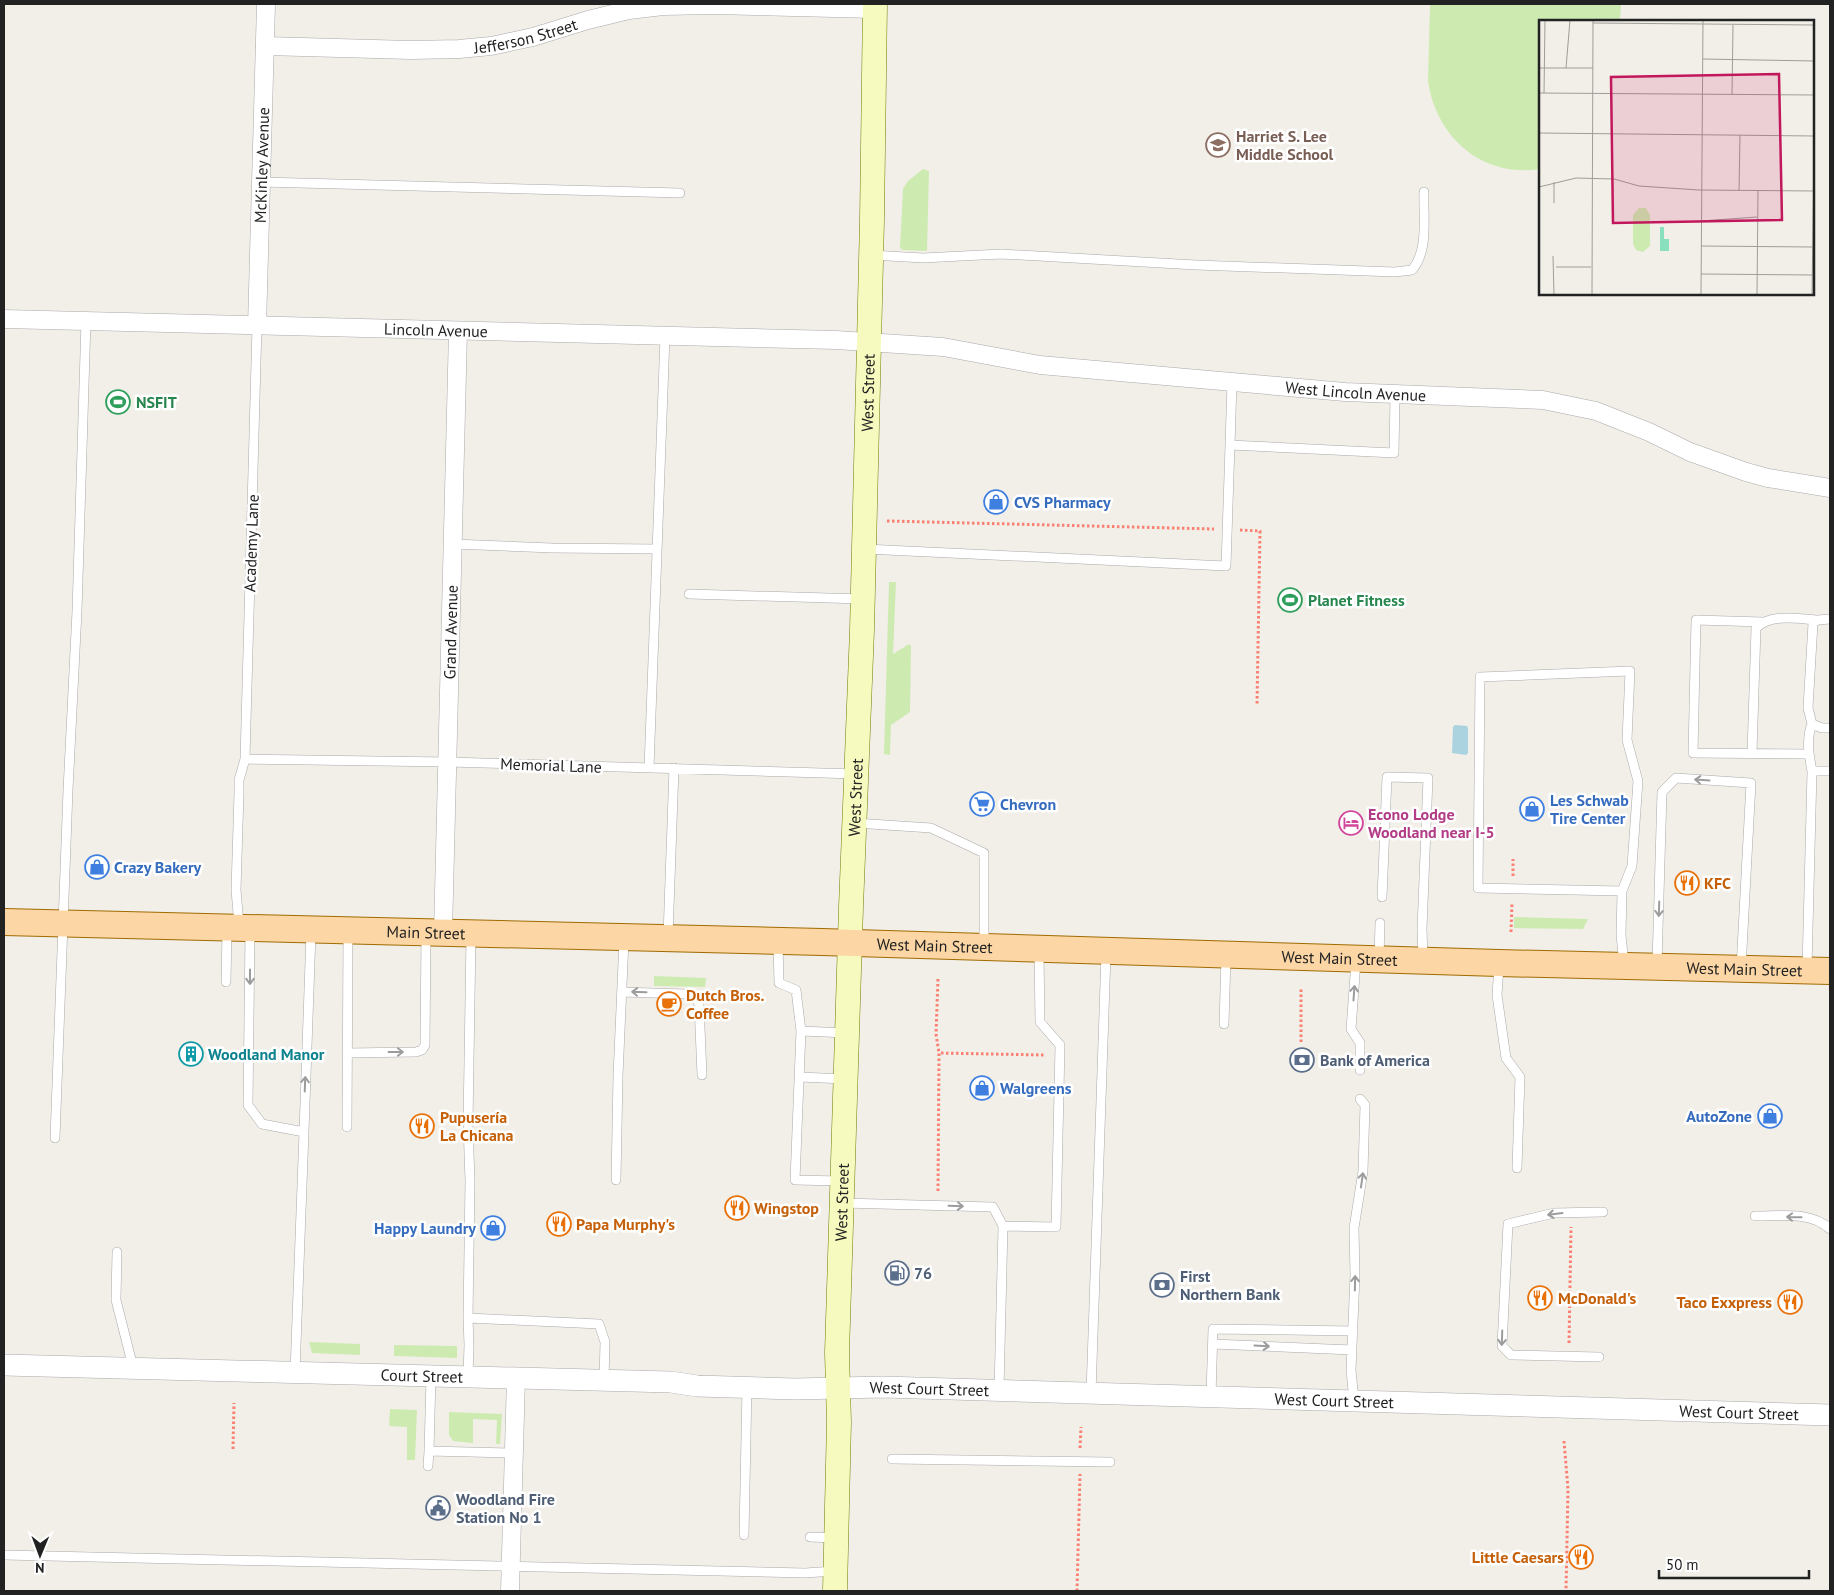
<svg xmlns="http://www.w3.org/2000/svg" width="1834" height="1595" viewBox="0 0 1834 1595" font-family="'PT Sans',sans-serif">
  <rect width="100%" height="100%" fill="#f2efe9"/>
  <path fill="#cdebb0" d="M1430,4H1621L1620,21H1540V169C1482,178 1436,137 1428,81Z
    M923,169L929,171L927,251L903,250L900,248L903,189L908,181Z
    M889,582H896L893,654L909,644L911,646L910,712L891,725L890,755L884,754Z
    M1514,917L1588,919L1583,929L1514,928Z
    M654,976L706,978L705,987L654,986Z
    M309,1342L360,1344V1355L312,1353Z
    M394,1345L457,1346V1358L394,1356Z
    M390,1409L417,1410L415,1460H407V1427L389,1426Z
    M449,1412L502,1414L500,1444H496L497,1420L473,1419V1443L453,1441L449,1435Z"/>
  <path fill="#aad3df" d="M1455,725L1467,726L1468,728V753L1466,755L1452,753L1453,727Z"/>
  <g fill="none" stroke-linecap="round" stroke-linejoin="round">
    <g stroke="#a9a9a9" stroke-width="10">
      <path id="service" d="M261,182L680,193
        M871,255L923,258L1001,254L1196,265L1395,272L1412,270C1429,251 1423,215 1424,192
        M1232,382L1230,445L1394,453L1395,395
        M453,544L552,548L657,549
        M865,549L1226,566L1230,445
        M689,594L862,599
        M1830,619L1818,620L1813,623L1808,708L1812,724L1822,728H1830
        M1763,622L1696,620L1693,753L1808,754
        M1752,753L1756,628C1771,613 1799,619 1818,620
        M245,759L448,762L857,774
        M649,768L665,336
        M1812,771C1809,756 1806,739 1812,724
        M855,823L931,828L984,853V945
        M1622,891L1478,888L1480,677L1630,671L1627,740L1638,781L1632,866L1622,891L1621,935L1624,965
        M1382,897L1387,777L1428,778L1422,929L1423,958
        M239,925L236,890L239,793V780L245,759L257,326
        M250,931L248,1105L262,1124L304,1132L295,1372
        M668,936L674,768
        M778,943L779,983L796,990L801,1031
        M1379,957L1380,923
        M1356,961L1351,1029L1360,1043V1070
        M1657,964L1662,792L1676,778L1751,783L1741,968
        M1499,966L1497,995L1506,1058L1520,1077L1517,1168
        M1807,968L1812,771H1830
        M226,982L227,931
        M622,992L685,994L695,996L699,1004L702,1075
        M1224,1024L1226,957
        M347,1053L416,1052L422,1050L425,1045L426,934
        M800,1077L845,1079
        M347,1127L348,933
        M304,1132L311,933
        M55,1138L68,790L77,611L86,321
        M616,1180L618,1076L624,940
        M841,1181L795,1180L801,1031L847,1033
        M842,1203L993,1207L1003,1226L999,1390
        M1755,1216C1779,1216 1811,1211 1830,1229
        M1003,1226L1056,1227L1060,1045L1040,1022L1039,952
        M117,1252L116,1300L133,1367
        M468,1318L470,1181L468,1124L471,936
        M1213,1344L1352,1350
        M1599,1357L1511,1355L1502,1346L1508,1224L1554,1213L1603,1212
        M468,1376L469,1345L468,1318L599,1324L605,1342L604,1380
        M431,1377L429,1451L514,1453
        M1091,1393L1106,954
        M1211,1396L1213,1329L1353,1331
        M1354,1401L1351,1370L1355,1275L1354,1228L1363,1171L1365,1105L1360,1099
        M892,1459L1110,1462
        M428,1466L429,1451
        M744,1535L747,1388
        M810,1537L836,1538
        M4,1555L805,1573L835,1571"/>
    </g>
    <g stroke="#a9a9a9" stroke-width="19">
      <g id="minor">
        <path id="s1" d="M265,46L411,50L459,49L491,46L533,37L588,20L629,10L663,6L714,5L875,9"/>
        <path id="s2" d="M4,319L836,340L943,347L1040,365L1345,392L1543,400L1596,411L1649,432L1690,452L1746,472L1768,478L1830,488"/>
        <path id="s3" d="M257,326L266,4"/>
        <path id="s4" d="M443,933L458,331"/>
        <path d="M510,1591L516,1378"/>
      </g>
    </g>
    <g stroke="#a9a9a9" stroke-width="22">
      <g id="tertiary">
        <path id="s5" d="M4,1365L671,1382L697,1386L795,1389L883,1387L1830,1415"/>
      </g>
    </g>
    <g stroke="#707d05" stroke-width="25">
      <g id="secondary">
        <path id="s6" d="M835,1591L839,1422L837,1353L851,907L862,630L872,220L875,4"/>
      </g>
    </g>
    <g stroke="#a06b00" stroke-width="28">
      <g id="primary">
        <path id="s7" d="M4,922L822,942L1499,963L1830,971"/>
      </g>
    </g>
    <path stroke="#fa8072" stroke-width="3" stroke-dasharray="2.5 2.5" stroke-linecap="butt" d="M887,521L1214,529
      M1240,530L1260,531L1257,705
      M1513,876V859
      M1511,932L1512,903
      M938,979L936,1034L939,1053
      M1301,1042V989
      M938,1191L939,1053L1044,1055
      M1569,1343L1571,1227
      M1564,1441L1568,1489L1566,1591
      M1080,1448L1081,1427
      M233,1449L234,1403
      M1077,1591L1080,1474"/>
    <use href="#service" stroke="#fff" stroke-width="9"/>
    <use href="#minor" stroke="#fff" stroke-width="18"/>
    <use href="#tertiary" stroke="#fff" stroke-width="21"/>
    <use href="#secondary" stroke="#f7fabf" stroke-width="24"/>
    <use href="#primary" stroke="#fcd6a4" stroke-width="26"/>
  </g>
  <defs><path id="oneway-shaft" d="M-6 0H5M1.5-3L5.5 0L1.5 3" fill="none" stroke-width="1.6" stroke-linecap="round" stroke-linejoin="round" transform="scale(1.25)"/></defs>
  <g stroke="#9c9c9c">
    <use href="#oneway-shaft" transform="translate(1702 780) rotate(-176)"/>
    <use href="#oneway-shaft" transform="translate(1659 909) rotate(92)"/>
    <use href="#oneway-shaft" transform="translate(250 977) rotate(90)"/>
    <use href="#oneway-shaft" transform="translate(639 992) rotate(-178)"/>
    <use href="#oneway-shaft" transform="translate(1354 993) rotate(-86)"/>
    <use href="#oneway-shaft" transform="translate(396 1052)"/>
    <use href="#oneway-shaft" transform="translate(305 1084) rotate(-88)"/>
    <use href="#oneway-shaft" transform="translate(1362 1180) rotate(-82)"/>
    <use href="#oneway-shaft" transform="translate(956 1206) rotate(2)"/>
    <use href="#oneway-shaft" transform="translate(1555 1214) rotate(173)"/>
    <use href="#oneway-shaft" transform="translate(1794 1217) rotate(-179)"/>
    <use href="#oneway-shaft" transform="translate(1355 1283) rotate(-89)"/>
    <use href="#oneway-shaft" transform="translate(1502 1338) rotate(92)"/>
    <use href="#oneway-shaft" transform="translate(1262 1346) rotate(3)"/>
  </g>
  <defs>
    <g id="school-ring" transform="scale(1.25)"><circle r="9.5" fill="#fff" stroke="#8d6e63" stroke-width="1.5"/><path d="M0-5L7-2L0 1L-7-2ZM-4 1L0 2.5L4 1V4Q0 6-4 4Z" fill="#8d6e63"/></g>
    <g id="stadium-ring" transform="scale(1.25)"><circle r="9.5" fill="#fff" stroke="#2e9e5b" stroke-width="1.5"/><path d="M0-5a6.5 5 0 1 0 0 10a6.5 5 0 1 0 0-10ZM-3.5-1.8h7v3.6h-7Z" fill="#2e9e5b"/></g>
    <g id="shop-ring" transform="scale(1.25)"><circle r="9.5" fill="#fff" stroke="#3f7fe0" stroke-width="1.5"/><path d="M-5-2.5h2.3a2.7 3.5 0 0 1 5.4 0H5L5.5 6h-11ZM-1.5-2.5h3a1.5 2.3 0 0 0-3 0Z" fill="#3f7fe0"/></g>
    <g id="supermarket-ring" transform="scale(1.25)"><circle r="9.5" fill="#fff" stroke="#3f7fe0" stroke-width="1.5"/><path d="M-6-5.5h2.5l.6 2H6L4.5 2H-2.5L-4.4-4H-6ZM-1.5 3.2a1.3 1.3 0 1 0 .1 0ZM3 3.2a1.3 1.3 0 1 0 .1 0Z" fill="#3f7fe0"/></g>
    <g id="hotel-ring" transform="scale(1.25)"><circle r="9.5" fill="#fff" stroke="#d1479c" stroke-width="1.5"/><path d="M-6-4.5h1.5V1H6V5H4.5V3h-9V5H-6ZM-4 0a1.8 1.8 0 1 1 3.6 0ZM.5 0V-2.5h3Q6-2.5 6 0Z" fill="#d1479c"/></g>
    <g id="restaurant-ring" transform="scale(1.25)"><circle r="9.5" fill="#fff" stroke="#e8710a" stroke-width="1.5"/><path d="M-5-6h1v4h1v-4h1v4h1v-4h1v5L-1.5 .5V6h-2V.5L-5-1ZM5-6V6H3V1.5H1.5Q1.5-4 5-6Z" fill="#e8710a"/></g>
    <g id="cafe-ring" transform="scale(1.25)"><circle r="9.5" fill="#fff" stroke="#e8710a" stroke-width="1.5"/><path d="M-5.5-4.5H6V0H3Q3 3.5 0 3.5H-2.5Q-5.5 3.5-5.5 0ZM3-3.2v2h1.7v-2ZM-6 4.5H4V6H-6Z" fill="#e8710a"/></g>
    <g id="building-ring" transform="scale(1.25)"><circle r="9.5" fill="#fff" stroke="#0f9aa8" stroke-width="1.5"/><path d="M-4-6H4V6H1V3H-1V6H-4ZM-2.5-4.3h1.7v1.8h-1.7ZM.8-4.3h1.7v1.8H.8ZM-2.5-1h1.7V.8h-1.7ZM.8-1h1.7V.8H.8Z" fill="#0f9aa8"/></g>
    <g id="bank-ring" transform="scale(1.25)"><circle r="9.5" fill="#fff" stroke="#5c6f8a" stroke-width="1.5"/><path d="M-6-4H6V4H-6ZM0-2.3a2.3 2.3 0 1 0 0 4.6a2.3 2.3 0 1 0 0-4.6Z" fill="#5c6f8a"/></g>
    <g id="fuel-ring" transform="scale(1.25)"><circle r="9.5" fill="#fff" stroke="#5c6f8a" stroke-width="1.5"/><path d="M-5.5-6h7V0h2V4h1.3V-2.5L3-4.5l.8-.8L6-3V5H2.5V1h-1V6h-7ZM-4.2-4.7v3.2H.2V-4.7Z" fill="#5c6f8a"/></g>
    <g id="civic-ring" transform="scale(1.25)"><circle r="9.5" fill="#fff" stroke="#5c6f8a" stroke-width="1.5"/><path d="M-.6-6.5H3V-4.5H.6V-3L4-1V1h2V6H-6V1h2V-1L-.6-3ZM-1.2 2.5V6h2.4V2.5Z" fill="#5c6f8a"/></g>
  </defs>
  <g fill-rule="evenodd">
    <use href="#school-ring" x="1218" y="145"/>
    <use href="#stadium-ring" x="118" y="402"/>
    <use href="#shop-ring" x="996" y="502"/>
    <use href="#stadium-ring" x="1290" y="600"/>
    <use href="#supermarket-ring" x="982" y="804"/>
    <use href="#shop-ring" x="1532" y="809"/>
    <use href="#hotel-ring" x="1351" y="823"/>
    <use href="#shop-ring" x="97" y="867"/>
    <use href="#restaurant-ring" x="1687" y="883"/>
    <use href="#cafe-ring" x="669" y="1004"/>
    <use href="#building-ring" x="191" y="1054"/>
    <use href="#bank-ring" x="1302" y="1060"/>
    <use href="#shop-ring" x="982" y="1088"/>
    <use href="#shop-ring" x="1770" y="1116"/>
    <use href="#restaurant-ring" x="422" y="1126"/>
    <use href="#restaurant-ring" x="737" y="1208"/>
    <use href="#restaurant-ring" x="559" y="1224"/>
    <use href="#shop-ring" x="493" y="1228"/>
    <use href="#fuel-ring" x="897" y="1273"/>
    <use href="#bank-ring" x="1162" y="1285"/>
    <use href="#restaurant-ring" x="1540" y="1298"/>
    <use href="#restaurant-ring" x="1790" y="1302"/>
    <use href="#civic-ring" x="438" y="1508"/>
    <use href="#restaurant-ring" x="1581" y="1557"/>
  </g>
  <g text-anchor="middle" stroke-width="5" stroke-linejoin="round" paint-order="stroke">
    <g font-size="16" fill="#222" stroke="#fff">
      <text dy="6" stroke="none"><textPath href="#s1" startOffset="262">Jefferson Street</textPath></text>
      <text dy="6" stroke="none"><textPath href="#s3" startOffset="161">McKinley Avenue</textPath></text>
      <text dy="6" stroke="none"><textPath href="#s2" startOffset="432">Lincoln Avenue</textPath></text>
      <text dy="6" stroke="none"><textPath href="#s2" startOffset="1355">West Lincoln Avenue</textPath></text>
      <text dy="6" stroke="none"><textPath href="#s6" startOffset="1199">West Street</textPath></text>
      <text transform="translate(251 543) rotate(-88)" y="6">Academy Lane</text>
      <text dy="6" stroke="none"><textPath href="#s4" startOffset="301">Grand Avenue</textPath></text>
      <text transform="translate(551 765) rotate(2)" y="6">Memorial Lane</text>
      <text dy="6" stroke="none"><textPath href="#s6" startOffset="794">West Street</textPath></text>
      <text dy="6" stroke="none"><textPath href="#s7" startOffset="422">Main Street</textPath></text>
      <text dy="6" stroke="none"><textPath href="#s7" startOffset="931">West Main Street</textPath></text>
      <text dy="6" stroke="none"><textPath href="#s7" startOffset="1336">West Main Street</textPath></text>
      <text dy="6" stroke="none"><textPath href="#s7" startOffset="1741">West Main Street</textPath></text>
      <text dy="6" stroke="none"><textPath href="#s6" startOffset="389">West Street</textPath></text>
      <text dy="6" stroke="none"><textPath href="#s5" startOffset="418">Court Street</textPath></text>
      <text dy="6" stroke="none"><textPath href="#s5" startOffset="926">West Court Street</textPath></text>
      <text dy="6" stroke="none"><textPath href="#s5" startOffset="1331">West Court Street</textPath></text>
      <text dy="6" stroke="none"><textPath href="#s5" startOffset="1736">West Court Street</textPath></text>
    </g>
    <g font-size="16" font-weight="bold" fill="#785e54" stroke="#fff" text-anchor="start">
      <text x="1236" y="142">Harriet S. Lee<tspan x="1236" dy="18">Middle School</tspan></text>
    </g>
    <g font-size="16" font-weight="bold" fill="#27864d" stroke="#fff" text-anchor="start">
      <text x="136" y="408">NSFIT</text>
      <text x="1308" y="606">Planet Fitness</text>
    </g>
    <g font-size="16" font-weight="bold" fill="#366cbe" stroke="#fff" text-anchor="start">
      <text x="1014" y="508">CVS Pharmacy</text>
      <text x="1550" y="806">Les Schwab<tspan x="1550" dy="18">Tire Center</tspan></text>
      <text x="1000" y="810">Chevron</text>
      <text x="114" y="873">Crazy Bakery</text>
      <text x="1000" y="1094">Walgreens</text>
      <text x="1752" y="1122" text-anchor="end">AutoZone</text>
      <text x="476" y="1234" text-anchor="end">Happy Laundry</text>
    </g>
    <g font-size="16" font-weight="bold" fill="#b23c85" stroke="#fff" text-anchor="start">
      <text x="1368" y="820">Econo Lodge<tspan x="1368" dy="18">Woodland near I-5</tspan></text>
    </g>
    <g font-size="16" font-weight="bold" fill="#c56008" stroke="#fff" text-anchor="start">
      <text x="1704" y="889">KFC</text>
      <text x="686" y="1001">Dutch Bros.<tspan x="686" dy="18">Coffee</tspan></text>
      <text x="440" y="1123">Pupusería<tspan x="440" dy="18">La Chicana</tspan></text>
      <text x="754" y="1214">Wingstop</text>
      <text x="576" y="1230">Papa Murphy's</text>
      <text x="1558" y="1304">McDonald's</text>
      <text x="1772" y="1308" text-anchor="end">Taco Exxpress</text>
      <text x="1564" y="1563" text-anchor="end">Little Caesars</text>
    </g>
    <g font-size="16" font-weight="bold" fill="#0d838f" stroke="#fff" text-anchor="start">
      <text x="208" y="1060">Woodland Manor</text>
    </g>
    <g font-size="16" font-weight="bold" fill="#4e5e75" stroke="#fff" text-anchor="start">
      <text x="1320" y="1066">Bank of America</text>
      <text x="914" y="1279">76</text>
      <text x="1180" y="1282">First<tspan x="1180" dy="18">Northern Bank</tspan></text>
      <text x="456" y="1505">Woodland Fire<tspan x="456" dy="18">Station No 1</tspan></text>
    </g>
  </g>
  <g transform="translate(1539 20)">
    <rect width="275" height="275" fill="#f2efe9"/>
    <path d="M100,188H107L111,195V226L104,232L97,230L94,224V195Z" fill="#cdebb0"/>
    <path d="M121,207H125V219H130V231H121Z" fill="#88e0be"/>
    <path fill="none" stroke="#9f9d99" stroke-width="1" d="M54,3L275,5M164,39L275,41M0,48H54M27,48L31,0M0,73L275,75M5,73L6,0M193,75L194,5M0,113L275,116M0,167L37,158L75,159L100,166L160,170L275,171M200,171L201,115M15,183V162M162,201L218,197M162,226L273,227M14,236L15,275M17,247H52M162,254L273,255M53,275L54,0M162,275L164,0M218,275L219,171M273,275L275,140"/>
    <path fill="#c2185b" fill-opacity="0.15" stroke="#c2185b" stroke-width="2.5" d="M240,54L243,200L74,203L72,57Z"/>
    <rect width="275" height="275" fill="none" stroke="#222" stroke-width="2.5"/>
  </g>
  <rect width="1834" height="1595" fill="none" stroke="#222222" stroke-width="10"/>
  <g transform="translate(40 1555) rotate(181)" stroke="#ffffff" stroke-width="4" paint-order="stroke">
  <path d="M0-4L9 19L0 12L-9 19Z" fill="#222222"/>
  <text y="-8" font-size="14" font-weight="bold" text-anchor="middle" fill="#222222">N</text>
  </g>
  <path d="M1659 1570v8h150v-8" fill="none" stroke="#222222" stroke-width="2.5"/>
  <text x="1666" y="1570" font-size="15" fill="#222222" stroke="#ffffff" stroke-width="4" paint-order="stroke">50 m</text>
</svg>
